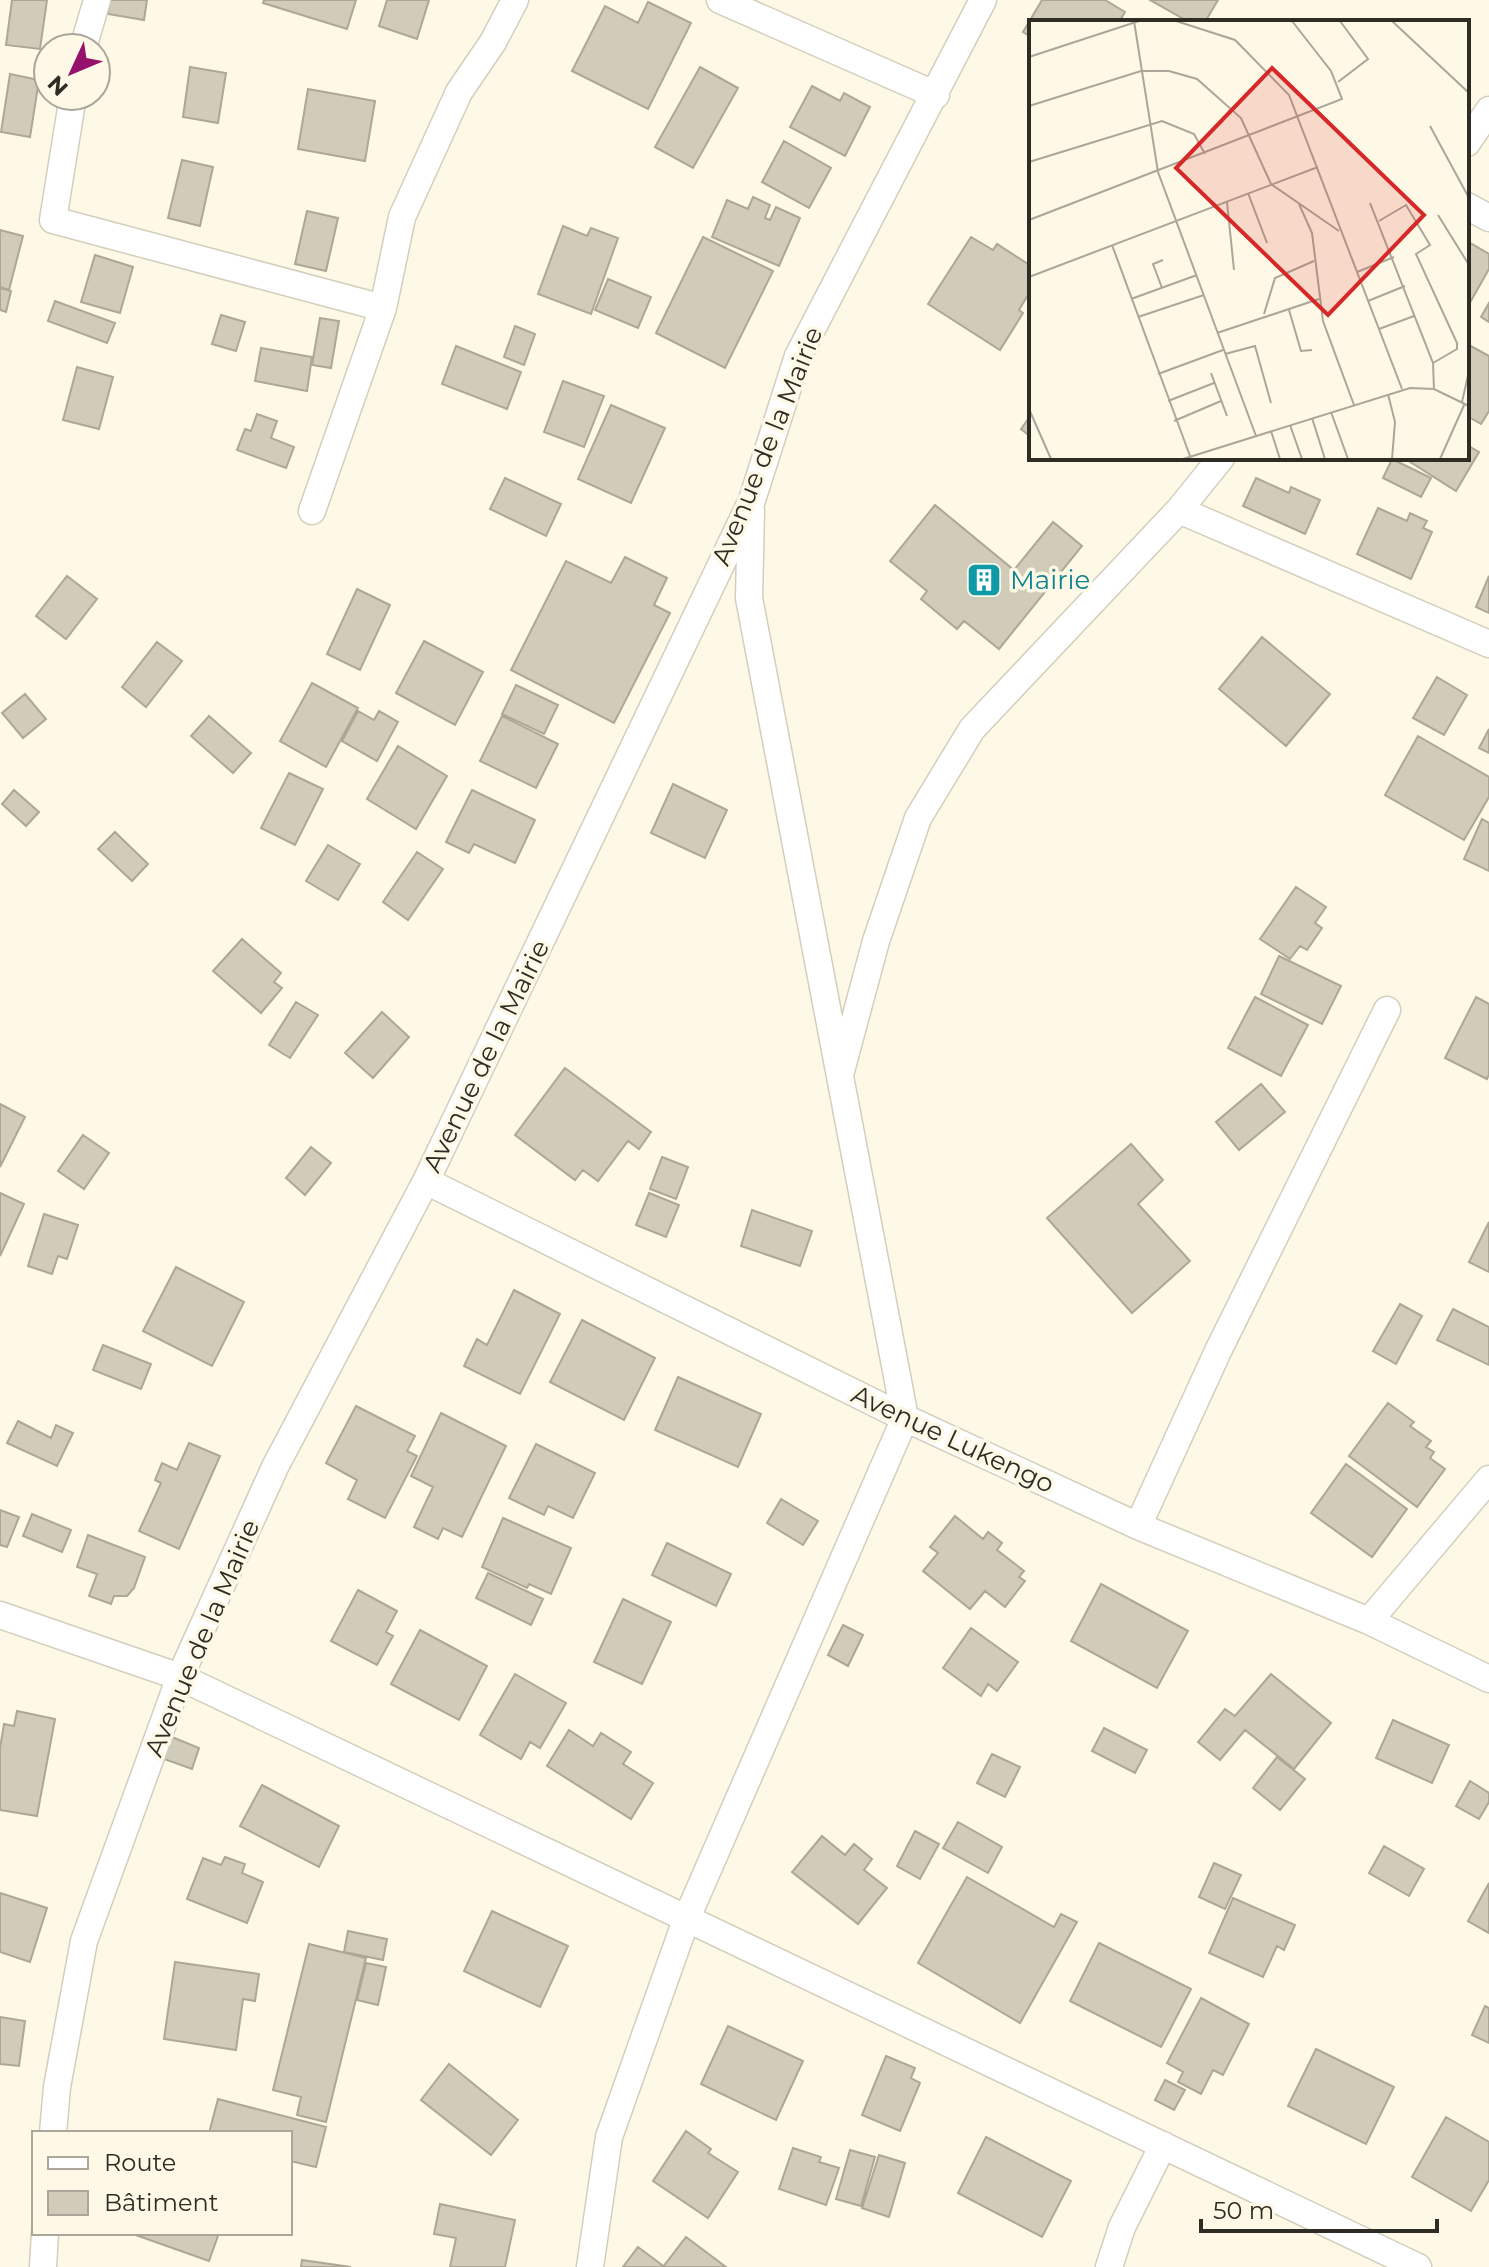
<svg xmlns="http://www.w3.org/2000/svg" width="1489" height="2267" viewBox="0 0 1489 2267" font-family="Montserrat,sans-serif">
  <rect width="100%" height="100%" fill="#fef8e6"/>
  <path fill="#d1cbb9" stroke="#ada796" stroke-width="2" d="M12,0H47L40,49L6,45Z
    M110,0H147L144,20L108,14Z
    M264,0H356L347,29L263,3Z
    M387,0H429L417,39L379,26Z
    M1042,0H1105L1125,12L1119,22H1031V37L1023,32Z
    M1150,0H1218L1205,22H1189Z
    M648,2L691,23L648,109L572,71L605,6L638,23Z
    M190,67L226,73L218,123L183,117Z
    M700,67L738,88L693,168L655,147Z
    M10,74L39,80L30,137L1,132Z
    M812,86L840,101L844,93L870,107L845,156L790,127Z
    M308,89L375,101L365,161L298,149Z
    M784,141L831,168L809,208L762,182Z
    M182,160L213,167L200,226L168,218Z
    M753,197L770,205L765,218L770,220L776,207L800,218L779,266L712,237L727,200L748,209Z
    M307,211L338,218L326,271L295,264Z
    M563,226L587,236L591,228L618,238L591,314L538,294Z
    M0,230L23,236L9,290L0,287Z
    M703,237L773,271L725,368L656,333Z
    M971,237L993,250L997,244L1031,266V290L1019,310L1023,313L1000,350L928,304Z
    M1467,241L1489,254V269L1467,308Z
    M95,255L133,267L120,313L81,302Z
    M608,279L651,297L638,328L595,310Z
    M0,288L11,291L6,312L0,310Z
    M55,301L115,323L107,343L48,321Z
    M1489,303V322L1481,317Z
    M221,315L245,322L236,351L212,344Z
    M320,318L339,321L331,368L312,365Z
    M515,326L535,334L524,365L504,357Z
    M1467,344L1489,356V411L1481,424L1467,416Z
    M456,346L521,372L507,409L442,384Z
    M261,348L312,357L307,391L255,381Z
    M77,367L113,377L99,429L63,420Z
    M563,381L604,396L584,447L544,432Z
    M611,405L665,428L631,503L578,479Z
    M257,414L277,421L271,438L294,447L286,468L237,450L245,429L251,431Z
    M1031,415V437L1021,429Z
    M1467,445L1479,452L1456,491L1404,458H1467Z
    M1392,459L1431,478L1421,497L1383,478Z
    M505,478L561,504L546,536L490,509Z
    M1256,478L1289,493L1291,487L1320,500L1305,534L1243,506Z
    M935,505L1014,570L1053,522L1082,546L999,649L964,621L957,629L921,599L927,591L890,561Z
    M1378,508L1407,521L1410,513L1427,521L1423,528L1432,532L1411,579L1357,554Z
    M625,557L667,578L654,605L670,613L614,723L511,670L566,561L611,583Z
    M67,576L97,599L66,639L36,616Z
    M1489,576V613L1476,607Z
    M357,589L390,605L360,670L327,654Z
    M1262,637L1330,694L1286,746L1219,689Z
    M424,641L483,672L455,725L396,693Z
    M157,642L182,661L146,707L122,687Z
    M1437,677L1467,695L1444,735L1413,718Z
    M312,683L358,708L326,767L280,741Z
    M516,685L558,705L544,734L502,714Z
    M25,694L46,719L23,738L2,713Z
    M358,711L374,720L379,711L398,722L377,761L342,741Z
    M209,716L251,753L233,773L191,736Z
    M502,716L558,744L536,788L480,761Z
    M1489,729V753L1479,748Z
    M1418,736L1489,777V797L1464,840L1385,795Z
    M398,746L447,776L416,829L367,799Z
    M289,773L323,789L295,845L261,828Z
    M673,784L727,810L705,858L651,833Z
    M14,790L39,812L26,826L2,804Z
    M472,790L535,820L515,863L474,844L469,853L446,842Z
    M1482,819L1489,823V871L1464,859Z
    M115,832L148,864L132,881L98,849Z
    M328,845L360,864L338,900L306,881Z
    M417,852L443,869L408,920L383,902Z
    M1296,887L1326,907L1315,923L1322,928L1307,950L1300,946L1290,959L1260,939Z
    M242,939L281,973L274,982L282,988L261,1013L213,971Z
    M1279,956L1341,986L1322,1024L1261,994Z
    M1255,997L1308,1025L1281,1076L1228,1048Z
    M1476,997L1489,1004V1074L1487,1079L1445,1058Z
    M296,1002L318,1015L290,1058L269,1045Z
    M382,1012L409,1037L373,1078L345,1053Z
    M565,1068L651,1132L639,1149L628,1141L598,1181L583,1170L575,1180L515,1135Z
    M1261,1084L1285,1112L1239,1150L1216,1122Z
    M0,1104L25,1117L0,1167Z
    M83,1135L109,1153L84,1189L58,1171Z
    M1131,1144L1163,1180L1138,1204L1190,1261L1132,1313L1047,1218Z
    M311,1147L331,1163L305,1195L286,1178Z
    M662,1157L688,1167L676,1199L650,1189Z
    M0,1193L24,1204L0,1256Z
    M649,1193L679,1205L666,1237L636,1225Z
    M752,1210L812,1231L800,1266L741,1246Z
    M44,1214L78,1225L67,1259L58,1256L52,1274L28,1266Z
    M1489,1222V1272L1469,1262Z
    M176,1267L244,1302L212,1366L143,1331Z
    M514,1290L560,1314L520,1394L464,1366L477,1339L487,1345Z
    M1400,1304L1422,1316L1396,1364L1373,1351Z
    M1453,1309L1489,1327V1365L1437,1340Z
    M582,1320L655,1358L624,1420L550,1382Z
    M103,1345L151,1364L141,1389L93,1370Z
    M678,1377L761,1414L738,1467L655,1430Z
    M1388,1403L1414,1422L1410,1426L1431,1441L1426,1447L1434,1452L1430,1458L1445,1469L1417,1507L1349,1456Z
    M356,1406L415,1436L407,1451L417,1456L385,1518L348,1499L357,1480L326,1463Z
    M441,1413L506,1446L462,1537L443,1528L438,1539L414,1527L433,1487L411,1476Z
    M18,1421L51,1438L56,1425L73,1433L57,1466L7,1443Z
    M189,1443L220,1456L179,1549L139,1531L161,1483L155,1480L162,1463L177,1470Z
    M536,1444L595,1473L573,1518L548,1506L544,1515L509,1498Z
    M1346,1464L1407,1509L1372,1557L1311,1513Z
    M781,1499L818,1521L803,1545L767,1523Z
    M0,1510L19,1517L7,1547L0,1545Z
    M32,1514L71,1530L62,1552L23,1536Z
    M955,1516L983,1539L988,1532L1002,1543L997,1550L1024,1571L1019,1577L1025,1581L1005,1607L985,1591L970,1609L923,1571L938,1553L930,1547Z
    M503,1518L571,1548L551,1594L529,1584L527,1588L482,1567Z
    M88,1535L145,1557L134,1588L127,1596H114L111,1604L89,1596L97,1574L77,1567Z
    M667,1543L731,1574L716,1606L652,1575Z
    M488,1573L543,1599L531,1625L476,1598Z
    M1101,1584L1188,1631L1157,1688L1071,1641Z
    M358,1590L397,1611L386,1632L393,1636L377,1665L331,1641Z
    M623,1599L671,1622L642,1684L594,1662Z
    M843,1625L863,1635L848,1666L828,1655Z
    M971,1628L1018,1662L997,1691L988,1684L981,1696L943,1668Z
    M420,1630L487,1666L459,1720L391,1684Z
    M515,1674L566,1703L540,1748L530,1742L521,1759L480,1735Z
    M1271,1674L1331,1723L1294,1769L1245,1730L1220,1760L1198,1742L1225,1709L1235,1716Z
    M17,1711L55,1719L37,1816L0,1810V1748L4,1724L14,1726Z
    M1393,1720L1449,1745L1432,1783L1376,1758Z
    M1104,1728L1147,1750L1135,1773L1092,1751Z
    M569,1730L593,1746L601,1733L631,1752L623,1764L653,1783L631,1819L547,1766Z
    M172,1737L199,1748L192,1769L164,1759Z
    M992,1754L1020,1767L1005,1797L977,1783Z
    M1277,1757L1305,1779L1280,1810L1253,1788Z
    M1470,1781L1489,1793V1802L1479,1819L1456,1806Z
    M262,1785L339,1826L319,1867L240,1826Z
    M958,1822L1002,1847L988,1873L943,1848Z
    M915,1831L939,1844L920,1879L897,1866Z
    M822,1836L845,1855L854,1844L872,1859L864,1870L887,1888L858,1924L792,1872Z
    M1384,1846L1424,1869L1409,1896L1369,1873Z
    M225,1857L245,1864L242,1873L263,1882L247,1923L187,1899L203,1858L221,1865Z
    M1214,1863L1241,1875L1225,1909L1199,1897Z
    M967,1877L1054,1927L1061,1914L1077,1922L1020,2023L918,1963Z
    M1489,1883V1933L1468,1921Z
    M0,1893L47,1908L30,1962L0,1952Z
    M1233,1898L1295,1925L1284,1950L1277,1946L1263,1977L1209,1953Z
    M492,1911L568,1946L540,2007L464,1971Z
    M348,1931L387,1939L383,1960L344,1952Z
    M1099,1943L1191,1989L1161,2047L1070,2001Z
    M309,1944L366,1958L326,2122L297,2115L301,2097L273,2090Z
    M175,1962L259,1974L255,2001L243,1999L236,2050L164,2039Z
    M366,1963L386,1967L378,2005L357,2000Z
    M1201,1998L1249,2024L1223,2075L1213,2070L1201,2094L1178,2082L1183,2072L1167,2063Z
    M1485,2006L1489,2008V2043L1472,2035Z
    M0,2017L25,2021L19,2066L0,2064Z
    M728,2026L803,2061L776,2120L701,2084Z
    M1316,2049L1394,2087L1366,2144L1288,2106Z
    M886,2056L915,2068L911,2078L920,2083L900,2131L862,2115Z
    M449,2064L518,2120L491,2155L421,2100Z
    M1165,2080L1185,2090L1174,2110L1155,2100Z
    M218,2099L326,2127L316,2167L290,2161V2133H209Z
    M1446,2117L1489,2142V2180L1471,2211L1412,2177Z
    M686,2131L711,2149L708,2153L738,2172L708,2218L653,2181Z
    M986,2137L1071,2181L1042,2237L958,2193Z
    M793,2148L821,2157L819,2162L839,2168L826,2205L779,2189Z
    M850,2150L875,2157L861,2206L836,2199Z
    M879,2155L905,2163L889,2217L862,2208Z
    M440,2204L515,2220L505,2267H450L456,2238L434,2234Z
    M130,2233H219L209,2261Z
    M686,2237L726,2267H663Z
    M638,2247L662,2265L661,2267H623Z
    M302,2260L351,2267H301Z"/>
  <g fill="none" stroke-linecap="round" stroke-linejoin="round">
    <g stroke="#d4cebd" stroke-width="29">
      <path id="minor" d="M720,0L936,95
        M83,48L97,0
        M73,96L53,220L383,308
        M1467,143L1489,110
        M1467,206L1489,218
        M1179,510L1489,644
        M312,511L383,308L402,217L459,92L493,42L515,0
        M841,1071L876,941L918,818L972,729L1179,510L1221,458
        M426,1181L905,1418L1138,1526L1369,1621L1489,1679
        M1138,1526L1218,1351L1387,1010
        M0,1615L180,1677L1418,2267
        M1369,1621L1489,1479
        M53,2133L57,2087L84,1941L180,1677L275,1467L426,1181L752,500L798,356L983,0
        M43,2267L45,2233
        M590,2267L609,2137L686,1920L905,1418L749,598L751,510
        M1109,2267L1122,2227L1163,2145"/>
    </g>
    <use href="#minor" stroke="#fff" stroke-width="26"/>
  </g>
  <defs>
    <g id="building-square" transform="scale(1.8)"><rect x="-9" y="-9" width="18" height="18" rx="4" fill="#0f9aa8" stroke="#fef8e6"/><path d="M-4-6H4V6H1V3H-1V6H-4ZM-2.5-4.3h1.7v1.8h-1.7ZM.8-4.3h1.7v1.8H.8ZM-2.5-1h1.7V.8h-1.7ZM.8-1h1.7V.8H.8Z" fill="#fff"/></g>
  </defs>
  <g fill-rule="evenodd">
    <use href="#building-square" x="984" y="580"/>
  </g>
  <g text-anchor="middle" stroke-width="7" stroke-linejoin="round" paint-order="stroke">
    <g font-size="26" fill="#2f2c25" stroke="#fef8e6">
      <text transform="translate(767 446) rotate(-68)" y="9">Avenue de la Mairie</text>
      <text transform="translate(486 1056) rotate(-64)" y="9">Avenue de la Mairie</text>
      <text transform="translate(953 1439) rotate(25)" y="9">Avenue Lukengo</text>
      <text transform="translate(202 1638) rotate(-67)" y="9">Avenue de la Mairie</text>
    </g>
    <g font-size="26" fill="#0d838f" stroke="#fef8e6" text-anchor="start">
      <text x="1010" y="589">Mairie</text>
    </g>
  </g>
  <g transform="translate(1029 20)">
    <rect width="440" height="440" fill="#fef8e6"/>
    <path fill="none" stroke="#aba699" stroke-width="2" d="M105,1L129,152L227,416M147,1L206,20L260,75L373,369M363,1L440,73M0,37L110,1M309,62L339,39L311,1M0,86L112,51H140L168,59L212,98L242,164L310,211M401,106L440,178M0,142L133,101L165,114L176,134M219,173L238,223M198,182L205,250M341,183L404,343L405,369M270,184L283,213L294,301L325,385M409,195L440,245M0,200L313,79L302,51L263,1M350,201L377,185L401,225L387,234L428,323V329L404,343M83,225L161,436M328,252L365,237M0,257L289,147M133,268L124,244L134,240M102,279L168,255M339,281L376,266M260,290L272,331L283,330M235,294L246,258L285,241M109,297L175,275M350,309L385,296M188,313L290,279M196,334L226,326L242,383M182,353L198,396M129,354L194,330M359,374L366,402L363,439M139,381L185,363M433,382L440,351M0,389L22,439M302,392L319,439M283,398L296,439M145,401L192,381M261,405L273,439M242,411L251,439M154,439L381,368L405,369L440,386M411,439L436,383"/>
    <path fill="#d62828" fill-opacity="0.15" stroke="#d62828" stroke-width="4" d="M243,48L395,195L299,295L147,148Z"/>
    <rect width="440" height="440" fill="none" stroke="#2f2c25" stroke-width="4"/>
  </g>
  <rect x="32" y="2131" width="260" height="104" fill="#fef8e6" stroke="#aba699" stroke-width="2"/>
  <rect x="48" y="2157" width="40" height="12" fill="#ffffff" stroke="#aba699" stroke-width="2"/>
  <text x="104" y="2171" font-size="24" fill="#2f2c25">Route</text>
  <rect x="48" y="2191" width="40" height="24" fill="#d1cbb9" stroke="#aba699" stroke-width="2"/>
  <text x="104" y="2211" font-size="24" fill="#2f2c25">Bâtiment</text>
  <g transform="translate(72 72) rotate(226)"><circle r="38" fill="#fef8e6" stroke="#aba699" stroke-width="2"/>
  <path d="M0-6L14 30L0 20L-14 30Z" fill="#94126c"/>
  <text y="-12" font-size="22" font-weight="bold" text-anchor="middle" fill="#2f2c25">N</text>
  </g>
  <path d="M1201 2219v12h236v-12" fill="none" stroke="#2f2c25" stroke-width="4"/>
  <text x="1213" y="2219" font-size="24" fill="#2f2c25" stroke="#fef8e6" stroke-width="6" paint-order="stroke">50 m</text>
</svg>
